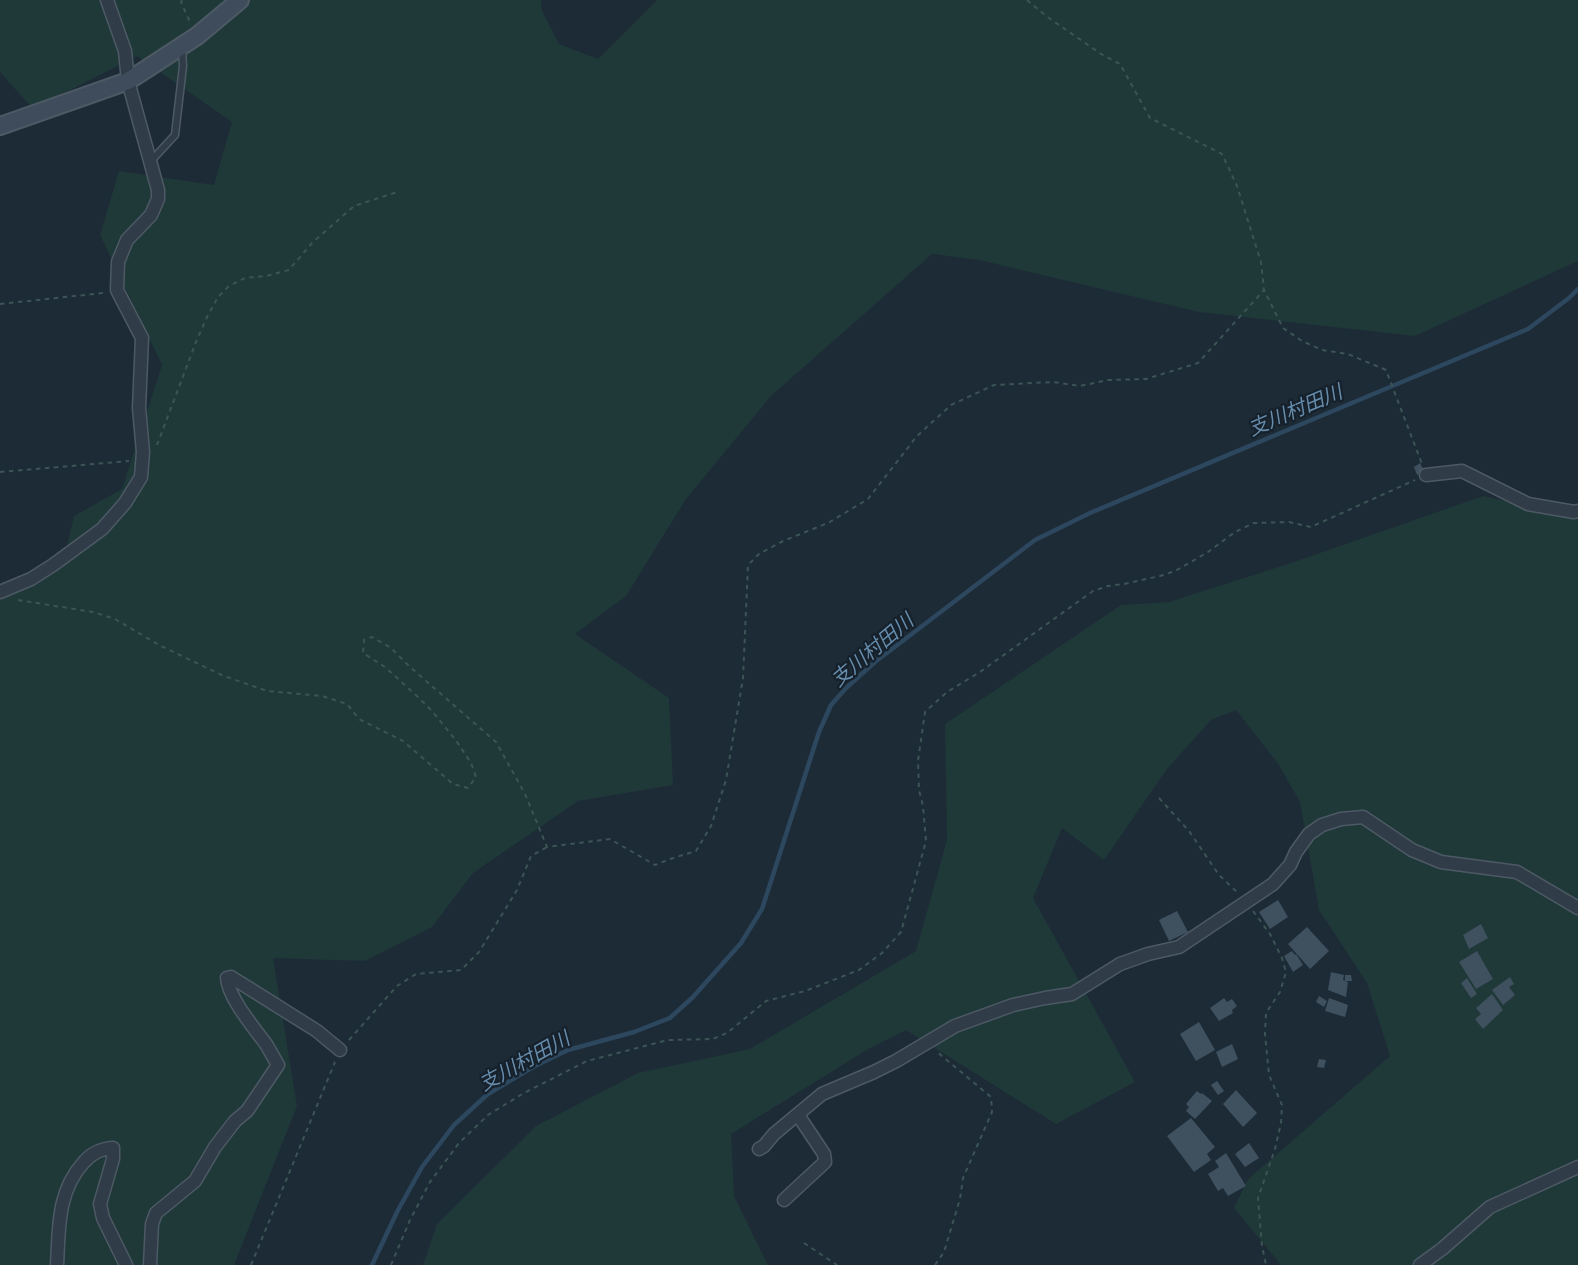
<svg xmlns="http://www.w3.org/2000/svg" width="1578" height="1265" viewBox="0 0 1578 1265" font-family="'PT Sans','Noto Sans JP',sans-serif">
  <rect width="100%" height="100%" fill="#1d2b37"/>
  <path fill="#1f3838" d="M0,0H541L542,11L559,44L598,59L657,0H1578V261L1415,336L1199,312L979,260L932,254L771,396L686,499L626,596L575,634L669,698L673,785L578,801L473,873L432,927L365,961L273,958L297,1106L234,1265H0V588L62,567L74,516L122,489L162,365L100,235L119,171L214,185L232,122L137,56L33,109L0,72Z
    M1483,496L1578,517V1265H1281L1234,1208L1248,1179L1390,1056L1367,983L1319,910L1300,802L1279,765L1236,710L1211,720L1167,769L1104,860L1062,828L1033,898L1135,1082L1056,1124L906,1030L870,1048L731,1134L734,1196L768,1265H423L437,1224L536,1126L638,1073L750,1049L916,951L947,840L945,724L1121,605L1169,602L1294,562Z"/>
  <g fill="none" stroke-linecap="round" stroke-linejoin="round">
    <path stroke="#2c475e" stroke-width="4.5" d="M372,1265L397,1212L422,1167L454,1125L488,1094L533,1067L568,1050L634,1032L670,1018L693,997L741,943L762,909L819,732L831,705L846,688L875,662L1035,540L1090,513L1528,329L1569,298L1578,289"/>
  </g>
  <path fill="#3f505f" d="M1420,463L1424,471L1417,475L1414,467Z
    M1278,900L1288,917L1270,929L1259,912Z
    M1177,911L1188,932L1169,941L1159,920Z
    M1481,924L1488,938L1469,949L1463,935Z
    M1307,927L1329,951L1310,969L1288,944Z
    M1292,951L1295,955L1296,954L1303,965L1293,972L1284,956Z
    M1477,951L1493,979L1476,989L1459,962Z
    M1331,972L1344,975L1343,980L1348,982L1346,997L1328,990Z
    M1345,975H1351L1352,981H1345Z
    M1510,977L1514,984L1509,987L1515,995L1503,1005L1492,990Z
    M1467,978L1477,994L1471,998L1461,983Z
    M1492,994L1503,1010L1483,1029L1475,1019L1481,1014L1476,1008Z
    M1319,996L1327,1001L1324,1007L1316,1002Z
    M1224,998L1227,1002L1232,999L1237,1006L1232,1010L1233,1013L1219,1021L1210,1008Z
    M1329,998L1348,1005L1345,1017L1325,1011Z
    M1199,1022L1215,1050L1196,1061L1180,1034Z
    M1232,1044L1238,1059L1222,1067L1216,1052Z
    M1319,1059L1326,1060L1324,1068L1317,1067Z
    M1217,1081L1224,1091L1218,1095L1211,1085Z
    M1236,1090L1257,1113L1243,1127L1223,1104Z
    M1197,1091L1201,1094L1202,1093L1212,1101L1195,1119L1186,1111L1189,1107L1186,1104Z
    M1191,1118L1215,1147L1207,1154L1211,1160L1194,1172L1167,1136Z
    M1249,1143L1259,1158L1245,1167L1235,1154Z
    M1226,1153L1246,1186L1228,1196L1223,1188L1218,1191L1208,1174L1219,1167L1215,1161Z"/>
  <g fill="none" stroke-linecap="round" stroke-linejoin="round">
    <g stroke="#4d5a65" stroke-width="9">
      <path id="lane" d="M151,161L175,135L183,66L182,49"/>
    </g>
    <g stroke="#4d5a65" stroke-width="15">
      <path id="street" d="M1426,475L1462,471L1528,504L1574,512L1578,511
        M0,592L31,579L53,565L102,529L125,503L141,477L143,452L139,408L142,338L117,290L118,262L127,240L151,215L158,199V190L128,81L125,51L107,0
        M759,1149L764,1146L774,1134L822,1094L874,1072L896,1061L955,1026L1013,1005L1045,998L1072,994L1120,964L1148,954L1179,947L1273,884L1290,865L1296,852L1309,834L1322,825L1341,819L1363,817L1412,850L1441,862L1517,872L1578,908
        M784,1200L825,1162L824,1154L798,1115
        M57,1265C59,1229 57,1191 84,1162C92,1153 100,1149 113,1148V1159L100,1204L103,1218L126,1265
        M150,1265L152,1224L156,1213L195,1181L215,1147L235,1121L247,1111L278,1065C274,1058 270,1051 266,1044C254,1028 228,997 227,978L231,977L317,1031L340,1050
        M1420,1265L1442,1249L1490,1207L1578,1167"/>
    </g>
    <g stroke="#4d5a65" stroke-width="20">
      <path id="secondary" d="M0,126L128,81L197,36L240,0"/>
    </g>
    <path stroke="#3c5454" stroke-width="2" stroke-dasharray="4.5 4.5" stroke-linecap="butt" d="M182,0L181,2L190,22
      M1027,0L1046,16L1101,54L1120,64L1150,118L1222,154L1237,186L1261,262L1264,290
      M0,304L103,293
      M157,445L196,342L207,317L218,297L229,286L245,278L266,276L289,270L312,243L354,206L397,192
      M0,472L129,461
      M18,600L93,612L115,619L159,645L224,676L267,691L322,696L347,704L359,719L403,741L453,784L468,788L476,777L471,763L455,739L431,710L418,697L385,667L363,653L364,640L372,637L391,648L410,667L496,742L525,794L547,847L610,839L655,865L670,859L696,851L711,826L726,780L743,678L748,565L759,554L783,541L828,523L868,499L917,436L951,405L994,385L1053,382L1080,386L1108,380L1146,379L1198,363L1264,290L1283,328L1302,341L1322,350L1348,354L1386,370L1422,464
      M1159,798L1189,831L1219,875L1238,893
      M1253,911L1270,934L1282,958L1286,972L1280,992L1266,1013L1265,1034L1269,1075L1282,1105L1281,1123L1275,1149L1258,1198L1262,1246L1266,1265
      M349,1040L397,986L416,974L461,970L479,952L517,890L531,856L547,847
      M804,1243L837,1265
      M251,1265L335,1062
      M391,1265L410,1220L430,1182L459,1143L488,1115L524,1093L587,1061L668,1040L713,1039L727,1033L766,1001L805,991L859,970L882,953L901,932L926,841L923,806L919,790L918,761L925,712L947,692L980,672L1093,591L1108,586L1124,584L1160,576L1175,571L1208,552L1235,532L1254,523L1289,522L1311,527L1415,480
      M935,1265L944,1252L960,1199L963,1178L992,1112L991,1097L936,1051"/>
    <use href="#lane" stroke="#303c47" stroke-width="6"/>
    <use href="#street" stroke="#303c47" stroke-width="12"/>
    <use href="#secondary" stroke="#3e4c5b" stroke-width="16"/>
  </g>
  <g text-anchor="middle" stroke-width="4.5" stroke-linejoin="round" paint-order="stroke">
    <g font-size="20" font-style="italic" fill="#668cac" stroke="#16212b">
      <text transform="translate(1295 410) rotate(-23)" y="7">支川村田川</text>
      <text transform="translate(872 650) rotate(-40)" y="7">支川村田川</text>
      <text transform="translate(524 1061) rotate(-29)" y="7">支川村田川</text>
    </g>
  </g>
</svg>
